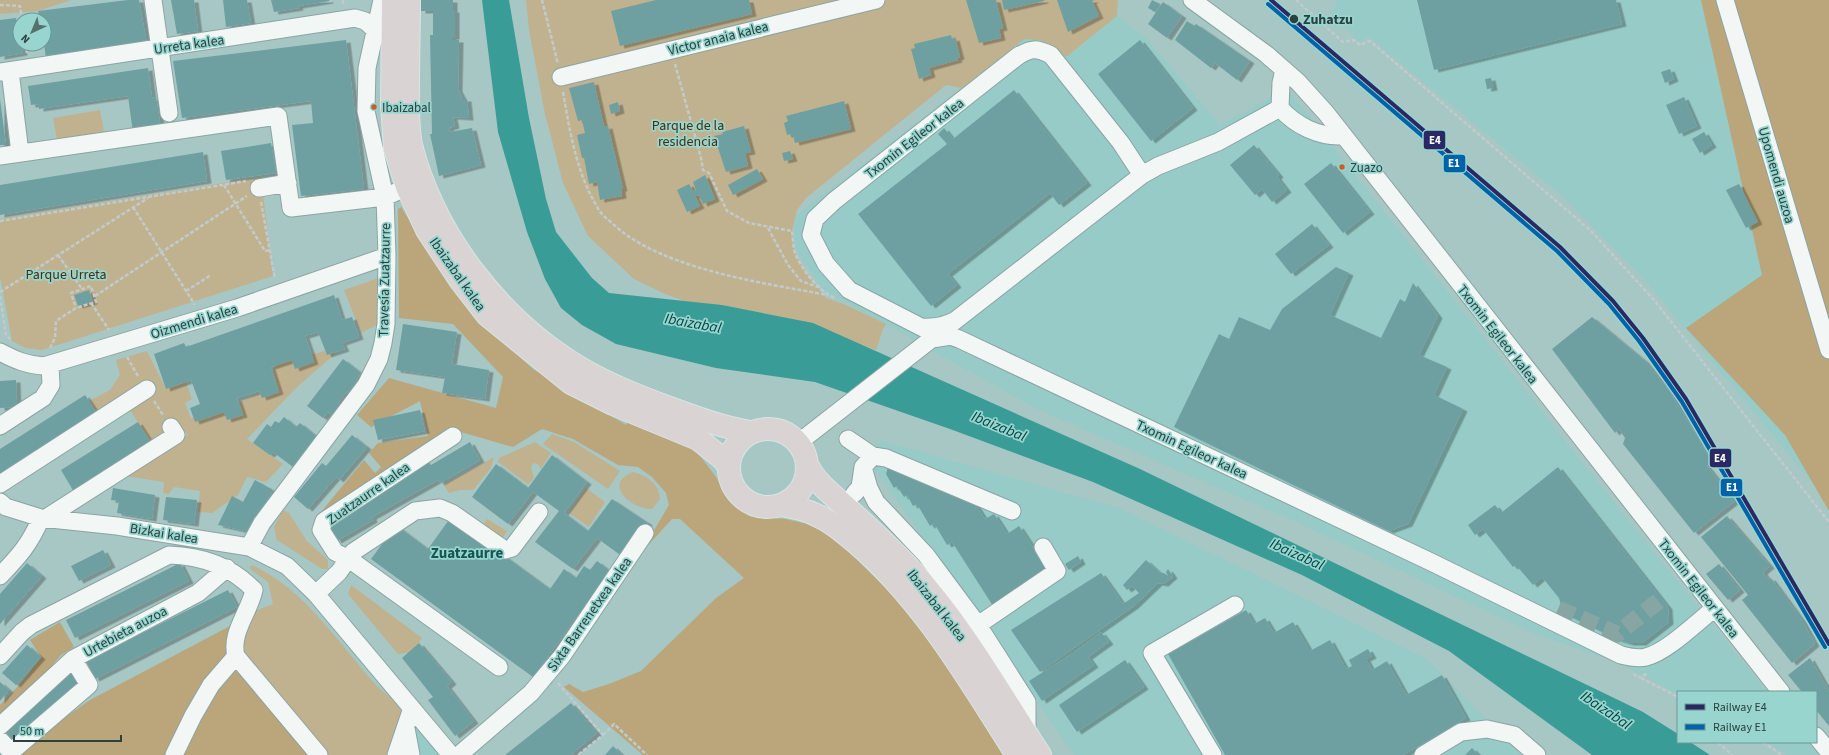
<svg xmlns="http://www.w3.org/2000/svg" width="1829" height="755" viewBox="0 0 1829 755" font-family="'Source Sans 3',sans-serif">
  <defs>
    <filter id="shadow"><feDropShadow dx="4.5" dy="2.5" stdDeviation="0" flood-color="#0004"/></filter>
  </defs>
  <rect width="100%" height="100%" fill="#a6c7c4"/>
  <path fill="#96cbc7" d="M1338,0H1829V503L1645,280L1565,198L1368,36L1360,42L1331,15Z
    M1117,16L1146,38L1220,125L1287,89L1608,495L1767,692H1678V694L1621,664L1533,633L1301,524L1039,410L823,289L793,245L796,216L1024,39L1041,40L1053,44L1066,56Z
    M882,441L1119,508L1427,659L1521,755H1074L866,456Z
    M412,708L451,755H394Z
    M1765,742H1807L1818,755H1788Z"/>
  <path fill="#c0b28f" d="M0,0H71L38,11L0,14Z
    M526,0H1118L1117,16L1066,57C1051,42 1045,40 1024,39L962,88L946,85L806,198L797,210L792,231L795,252L803,268L826,298L846,305L886,324L883,329L876,350L796,320L747,310L684,301L663,293L634,279L588,236L563,183L545,114L529,30Z
    M100,110L104,132L57,140L53,118Z
    M261,177L273,276L42,350L26,348L12,341L0,277V219Z
    M381,277V323L361,333L344,290Z
    M334,348L336,353L296,388L247,439L283,464L266,482L247,477L238,495L212,513L198,512L200,491L174,487L169,494L163,493L164,482L120,475L188,435L180,426L149,440L130,410L132,389L95,411L89,401L110,390L120,375L116,360L147,351L166,389L186,382L192,399L185,403L191,418L217,412L260,393L276,365Z
    M552,434L574,442L620,471L608,489L543,444Z
    M535,442L551,453L541,469L538,464L534,463L531,467L534,478L528,484L498,462L499,458Z
    M494,457L491,468L473,490H460L449,493L444,485Z
    M633,472C647,476 659,483 660,499L652,509C631,509 602,484 633,472Z
    M586,488L605,502L589,527L569,513Z
    M283,510L289,513L307,541L328,560V569H322L277,540L274,527Z
    M487,519L507,531L501,540L482,527Z
    M252,565C305,589 339,644 377,686C385,694 397,700 401,710L393,755H325L243,658L242,638L250,613L273,604L268,582L249,568Z
    M351,585L422,638L413,652L398,654L348,594Z"/>
  <path fill="#baa67a" d="M1701,0H1829V511L1785,435L1686,328L1762,275Z
    M401,207L456,294L497,336L533,369L626,425L629,420L691,444L716,477L725,492L740,508L760,517L785,519L817,526L843,546L890,592L917,625L953,675L1003,755H643L564,687L569,684L583,692L609,684L641,671L716,598L744,578L680,519H672L640,554L669,505L666,493L652,477L638,467L618,465L573,439L542,429L513,447L447,428L413,458L336,510L321,512L364,460L375,473L381,467L369,453L378,443L428,436L420,401L371,427L357,415L389,378L496,408L503,377L453,324L399,318L398,209Z
    M60,622L74,647L61,655L28,693L0,720V705L21,683L41,657L30,640Z
    M230,626L227,671H236L251,684L309,755H11L90,700Z"/>
  <path fill="#3a9c96" d="M482,0H509L529,118L546,199L556,232L592,278L609,293L722,305L813,323L1140,469L1643,712L1678,734V742H1690L1710,755H1592L1449,651L1302,575L1093,482L950,429L815,382L716,368L616,344L582,325L561,308L545,279L527,232L498,132Z"/>
  <path fill="#6ea0a2" filter="url(#shadow)" d="M128,0H139L147,44L46,58L44,44V20H40L38,11Z
    M171,0H194L198,31L177,34Z
    M223,0H247L251,23L226,27Z
    M271,0H329V1L298,6L299,8L274,12Z
    M421,0H453V10H455V37H452V40H459L458,89L463,99H467L469,118L453,117L455,126L449,128L450,132L472,128L481,165L439,176L430,134H432L430,35H433V11H421Z
    M656,0H749L752,14L620,46L611,11Z
    M966,0H996L1003,28L999,29L1001,38L979,43Z
    M1002,0H1044V1L1004,10Z
    M1057,0H1095L1092,1L1099,16L1068,32Z
    M1152,0L1160,4L1155,12L1148,8Z
    M1417,0H1616L1622,24L1434,70Z
    M1163,2L1182,16L1167,38L1148,24Z
    M16,18L23,53L0,57V20Z
    M1187,21L1194,26L1196,24L1250,61L1237,80L1215,63L1211,68L1175,40Z
    M951,35L952,39L955,38L960,57L957,58L958,60L929,68L931,75L919,79L911,49L915,48L914,44Z
    M346,40L364,189L301,196L292,125L313,123L311,101L182,118L173,61Z
    M1140,40L1193,108L1151,141L1098,74Z
    M148,68L152,98L156,97L161,129L133,133L128,96L39,109V104L31,105L28,86Z
    M1670,69L1674,79L1665,83L1661,72Z
    M1491,78L1493,88L1487,89L1485,79Z
    M594,82L604,127L608,126L623,189H621L622,196L600,200L597,182L589,184L584,158H582L577,135L585,133L582,120L578,121L569,88Z
    M1014,90L1087,183L1059,205L1050,193L948,274L957,285L931,306L858,214L947,144L938,134L944,128L953,139Z
    M1684,97L1697,126L1679,134L1666,105Z
    M0,99L6,145H0Z
    M844,101L851,129L795,143L793,136H791L790,134L787,135L784,123L788,121L786,116Z
    M618,102L620,111L611,114L609,105Z
    M744,126L751,152L745,153L748,166L726,172L714,136L723,134L722,132Z
    M1704,132L1712,145L1700,153L1692,139Z
    M271,143L276,173L226,180L221,151Z
    M1254,145L1279,175L1277,177L1287,190L1272,202L1262,189L1255,195L1230,165Z
    M790,151L793,159L784,161L782,153Z
    M203,152L207,181L0,215V185Z
    M1331,163L1370,212L1343,233L1304,184Z
    M757,169L763,179L733,195L728,185Z
    M705,175L715,199L703,204L699,195L695,196L700,206L687,212L677,190L689,184L693,191L696,190L693,182Z
    M1739,184L1758,222L1746,228L1726,190Z
    M1312,224L1329,245L1291,274L1275,254Z
    M1336,267L1349,273L1330,315L1381,338L1400,299L1405,302L1413,283L1438,316L1419,355L1447,367L1434,395L1463,409L1408,524L1389,531L1174,427L1219,334L1229,339L1239,317L1270,330L1282,309Z
    M89,290L93,302L78,306L74,295Z
    M334,295L342,320L352,317L359,337L342,343L345,349L327,355L318,332L305,336L314,362L295,369L292,360L271,367L279,392L262,398L259,391L237,398L243,415L227,420L224,412L195,422L190,408L200,404L191,380L166,389L154,354L184,343L186,347Z
    M1592,317L1644,360L1669,391L1712,461L1707,466L1735,501L1694,533L1623,444L1625,438L1619,429L1615,433L1552,349Z
    M403,324L457,332L452,364L489,370L485,399L442,393L445,377L396,370Z
    M343,359L361,373L356,379L360,382L350,394L347,391L338,403L341,405L333,416L328,412L323,418L307,406Z
    M16,380L17,407L0,408V381Z
    M85,395L99,416L0,479V449Z
    M420,410L425,431L378,440L373,420Z
    M284,417L296,427L300,423L317,437L293,467L273,452L270,455L253,443L267,424L271,427L275,421L279,423Z
    M138,422L152,444L74,492L61,470Z
    M352,435L367,447L339,480L336,477L308,509L294,497L322,463L326,466Z
    M470,442L480,460L440,483L438,480L372,517L373,520L337,541L327,524L429,462L431,465Z
    M552,455L587,482L564,513L588,531L612,499L648,523L623,557L597,538L573,569L535,542L559,511L533,492L508,524L472,497L496,464L528,488Z
    M888,467L970,496L985,519L994,514L1007,534L1019,526L1048,570L993,606L952,542L947,545L934,523L930,526L917,504L913,506L907,495L904,497L897,486L894,488L886,474Z
    M1558,467L1668,607L1669,622L1642,643H1630L1619,640L1563,613L1559,598L1542,577L1533,585L1516,565L1513,567L1483,529L1475,535L1468,525L1495,505L1501,513Z
    M255,480L273,490L250,532L218,525L232,496L243,502Z
    M113,488L155,495L152,519L117,513L119,501L111,500Z
    M166,497L197,500L194,524L163,520Z
    M1727,516L1770,566L1763,572L1768,579L1771,578L1802,620L1815,644L1792,663L1742,600L1748,595L1701,537Z
    M451,517L550,589L564,569L576,578L584,566L590,570L597,561L610,571L533,677L371,559L396,525L428,549Z
    M103,550L111,565L79,581L71,566Z
    M1078,556L1081,562L1069,570L1065,564Z
    M1146,560L1160,573H1164L1168,576L1166,572L1168,569L1173,576L1164,584L1158,583L1134,606L1040,672L1011,630L1101,573L1123,604L1139,593L1132,586L1127,590L1123,585Z
    M27,563L42,576L0,624V594Z
    M180,563L189,581L75,638L66,620Z
    M1719,564L1740,590L1728,600L1706,574Z
    M228,590L237,607L95,679L86,661Z
    M1246,610L1254,624L1265,618L1274,633L1293,622L1310,651L1330,640L1346,669L1352,666L1349,660L1368,649L1372,656L1366,659L1372,670L1387,661L1406,695L1442,675L1466,718L1403,755H1225L1168,654Z
    M1101,632L1109,642L1088,657L1094,665L1042,701L1029,681L1073,653Z
    M419,643L452,682L447,686L474,721L455,736L428,700L433,697L402,658Z
    M27,645L41,657L16,685L2,673Z
    M1810,658L1829,691V726L1816,710V692H1802L1788,675Z
    M1125,660L1144,687L1077,732L1059,705Z
    M72,670L85,685L11,750L0,733Z
    M0,682L9,690L0,701Z
    M571,703L597,733L570,755H505Z
    M613,746L622,755H605Z
    M1472,748L1479,755H1465Z"/>
  <g fill="none" stroke-linecap="round" stroke-linejoin="round">
    <path stroke="#87a6a3" stroke-width="17" stroke-dasharray="17 8" stroke-linecap="butt" d="M1558,609L1617,634L1661,599"/>
    <g stroke="#8ba4a2" stroke-width="19">
      <path id="minor" d="M153,0L169,113
        M1192,0L1266,54L1298,82L1326,113L1781,692
        M1725,0L1829,350
        M1284,70L1281,83L1280,108C1296,126 1319,137 1342,136
        M10,71L20,153
        M0,72L355,18L365,21L374,29
        M561,77L876,0
        M0,156L278,116L291,208L385,197L407,187
        M259,188L288,183
        M956,320C945,326 934,328 921,327L849,290L826,264L811,235L815,219L834,201L1018,56C1032,48 1036,48 1051,55L1121,143L1142,175
        M921,327C927,330 931,332 932,339L951,336L959,339L1431,562L1621,655C1629,657 1638,659 1646,657C1667,652 1697,622 1715,608
        M0,352C15,360 27,365 44,366L237,308L387,256
        M0,426L43,398L51,385L50,365
        M453,436L324,521L321,530L335,552L349,559L499,667
        M848,439L873,456
        M798,443L1142,175L1158,166L1218,142L1280,108
        M863,467L869,488L876,502L926,555L978,625L1057,571L1043,547
        M0,484L147,389
        M854,494L860,487L863,467L873,456L886,458L1012,511
        M0,502L6,507L41,518L117,526L249,547L287,566L316,594L451,755
        M46,518L176,435L171,427
        M249,547L262,523L366,385L379,359L383,343L386,324L387,256L385,197L366,111L367,68L382,0
        M0,576C19,556 30,544 41,518
        M316,594L339,572L353,552L415,511L440,508L452,513L505,550L512,548L539,512
        M978,625L1027,702V735
        M0,656L22,632L31,625L169,555C202,556 231,566 254,590C249,613 230,633 236,656L319,755
        M0,726L73,659
        M406,728L411,755
        M1816,736L1829,752
        M0,740L11,752L89,685L73,659L198,593L227,568
        M174,755L193,716L211,685L236,656
        M396,755L412,708
        M459,755L531,693L562,656L645,533
        M1213,755L1152,653L1235,605
        M1423,755L1461,732L1487,729L1514,735L1537,755"/>
    </g>
    <g stroke="#d7e6e4" stroke-width="24">
      <path id="highway" d="M393,0L392,105L395,149L407,187L427,230L460,280L487,315L571,383L613,404L698,439L723,459L728,465
        M409,0C409,28 408,56 408,83C408,103 407,125 411,145C434,236 500,320 580,368C609,385 639,397 670,408C697,418 722,427 750,432
        M729 468a39 39 0 1 1 78 0a39 39 0 1 1-78 0Z
        M808,466C816,483 833,495 847,508C869,528 892,549 912,571C962,626 1000,693 1040,755
        M782,505C793,507 804,509 814,514C829,520 842,531 854,541C923,599 969,680 1017,755"/>
    </g>
    <path stroke="#c2cbcb" stroke-width="2.5" stroke-dasharray="4 2" stroke-linecap="butt" d="M343,0V6
      M542,0L558,64
      M1296,0L1343,42L1354,40L1360,45L1370,41L1591,231L1654,300L1829,522
      M0,5L20,6L22,20
      M25,44L27,53
      M675,64L701,158L703,170L709,173L727,211L749,223L792,231C793,238 793,247 795,253C802,270 818,291 835,298
      M563,92C570,133 577,175 599,210C602,215 607,219 612,223C660,269 763,283 828,295
      M224,185L265,251L270,250
      M261,202L275,279
      M133,207L195,305
      M0,221L246,181
      M768,228L788,265L801,281L818,287
      M58,255L82,289
      M186,291L211,275
      M0,292L148,198
      M0,296L6,335L10,339
      M95,296L247,196
      M91,303L109,330
      M50,348L55,338L56,321L76,308L96,302L91,286L71,293L76,308
      M127,357L138,376
      M154,401L163,415
      M1633,674L1641,678L1647,673
      M1641,678L1678,697
      M558,683L603,735L578,755
      M603,735L614,724L647,755
      M1718,742L1732,755
      M1763,742L1782,755"/>
    <use href="#minor" stroke="#f2f7f6" stroke-width="17"/>
    <use href="#highway" stroke="#d9d3d4" stroke-width="22"/>
    <g stroke="#98d5cf" stroke-width="7">
      <path id="rail-1" d="M1271,0L1560,247L1613,301L1643,338L1686,399L1829,644"/>
    </g>
    <g stroke="#98d5cf" stroke-width="7">
      <path id="rail-2" d="M1268,4L1557,251L1609,304L1639,341L1682,402L1825,647"/>
    </g>
    <use href="#rail-1" stroke="#2b2963" stroke-width="4"/>
    <use href="#rail-2" stroke="#0063a9" stroke-width="4"/>
  </g>
  <circle fill="#294240" stroke="#98d5cf" stroke-width="1.5" cx="1294" cy="19" r="5"/>
  <g fill="#ca5e28" stroke="#98d5cf" stroke-width="1.5">
    <circle cx="374" cy="107" r="3.5"/>
    <circle cx="1342" cy="167" r="3.5"/>
  </g>
  <g text-anchor="middle" stroke-width="3.5" stroke-linejoin="round" paint-order="stroke">
    <g font-size="13" fill="#294240" stroke="#98d5cf" text-anchor="start">
      <text x="382" y="112">Ibaizabal</text>
      <text x="1350" y="172">Zuazo</text>
    </g>
    <g font-size="14" font-weight="bold" fill="#294240" stroke="#98d5cf" text-anchor="start">
      <text x="1303" y="24">Zuhatzu</text>
    </g>
    <g font-size="14" fill="#294240" stroke="#98d5cf">
      <text transform="translate(718 38) rotate(-14)" y="5">Victor anaia kalea</text>
      <text transform="translate(189 44) rotate(-8)" y="5">Urreta kalea</text>
      <text transform="translate(914 138) rotate(-38)" y="5">Txomin Egileor kalea</text>
      <text transform="translate(1777 175) rotate(74)" y="5">Upomendi auzoa</text>
      <text transform="translate(458 274) rotate(55)" y="5">Ibaizabal kalea</text>
      <text transform="translate(384 280) rotate(-89)" y="5">Travesía Zuatzaurre</text>
      <text transform="translate(194 321) rotate(-17)" y="5">Oizmendi kalea</text>
      <text transform="translate(1498 334) rotate(52)" y="5">Txomin Egileor kalea</text>
      <text transform="translate(1192 449) rotate(25)" y="5">Txomin Egileor kalea</text>
      <text transform="translate(368 493) rotate(-35)" y="5">Zuatzaurre kalea</text>
      <text transform="translate(164 533) rotate(9)" y="5">Bizkai kalea</text>
      <text transform="translate(1699 588) rotate(52)" y="5">Txomin Egileor kalea</text>
      <text transform="translate(937 605) rotate(52)" y="5">Ibaizabal kalea</text>
      <text transform="translate(589 614) rotate(-55)" y="5">Sixta Barrenetxea kalea</text>
      <text transform="translate(125 631) rotate(-28)" y="5">Urtebieta auzoa</text>
    </g>
    <g font-size="14" fill="#482e0c" stroke="#98d5cf">
      <text x="688" y="130">Parque de la<tspan x="688" dy="16">residencia</tspan></text>
      <text x="66" y="279">Parque Urreta</text>
    </g>
    <g font-size="15" font-style="italic" fill="#004541" stroke="#98d5cf">
      <text transform="translate(693 323) rotate(10)" y="5">Ibaizabal</text>
      <text transform="translate(999 426) rotate(22)" y="5">Ibaizabal</text>
      <text transform="translate(1297 554) rotate(24)" y="5">Ibaizabal</text>
      <text transform="translate(1606 710) rotate(34)" y="5">Ibaizabal</text>
    </g>
    <g font-size="15" font-weight="bold" fill="#165551" stroke="#98d5cf">
      <text x="467" y="558">Zuatzaurre</text>
    </g>
  </g>
  <g stroke="#98d5cf" stroke-width="1.5">
    <rect x="1423" y="130" width="23" height="20" rx="4" fill="#2b2963"/>
    <rect x="1443" y="154" width="23" height="19" rx="4" fill="#0063a9"/>
    <rect x="1709" y="448" width="23" height="20" rx="4" fill="#2b2963"/>
    <rect x="1720" y="478" width="23" height="19" rx="4" fill="#0063a9"/>
  </g>
  <g font-size="11" text-anchor="middle" font-weight="bold" fill="#fff">
    <text x="1435" y="144">E4</text>
    <text x="1454" y="167">E1</text>
    <text x="1720" y="462">E4</text>
    <text x="1732" y="491">E1</text>
  </g>
  <rect x="1677" y="691" width="140" height="52" fill="#98d5cf" stroke="#6c9a96"/>
  <rect x="1685" y="704" width="20" height="6" fill="#2b2963" stroke="#6c9a96"/>
  <text x="1713" y="711" font-size="12" fill="#294240">Railway E4</text>
  <rect x="1685" y="724" width="20" height="6" fill="#0063a9" stroke="#6c9a96"/>
  <text x="1713" y="731" font-size="12" fill="#294240">Railway E1</text>
  <g transform="translate(32 32) rotate(224)"><circle r="19" fill="#98d5cf" stroke="#6c9a96"/>
  <path d="M0-3L7 15L0 10L-7 15Z" fill="#55716e"/>
  <text y="-6" font-size="11" font-weight="bold" text-anchor="middle" fill="#294240">N</text>
  </g>
  <path d="M14 735v6h107v-6" fill="none" stroke="#294240" stroke-width="2"/>
  <text x="20" y="735" font-size="12" fill="#294240" stroke="#98d5cf" stroke-width="3" paint-order="stroke">50 m</text>
</svg>
